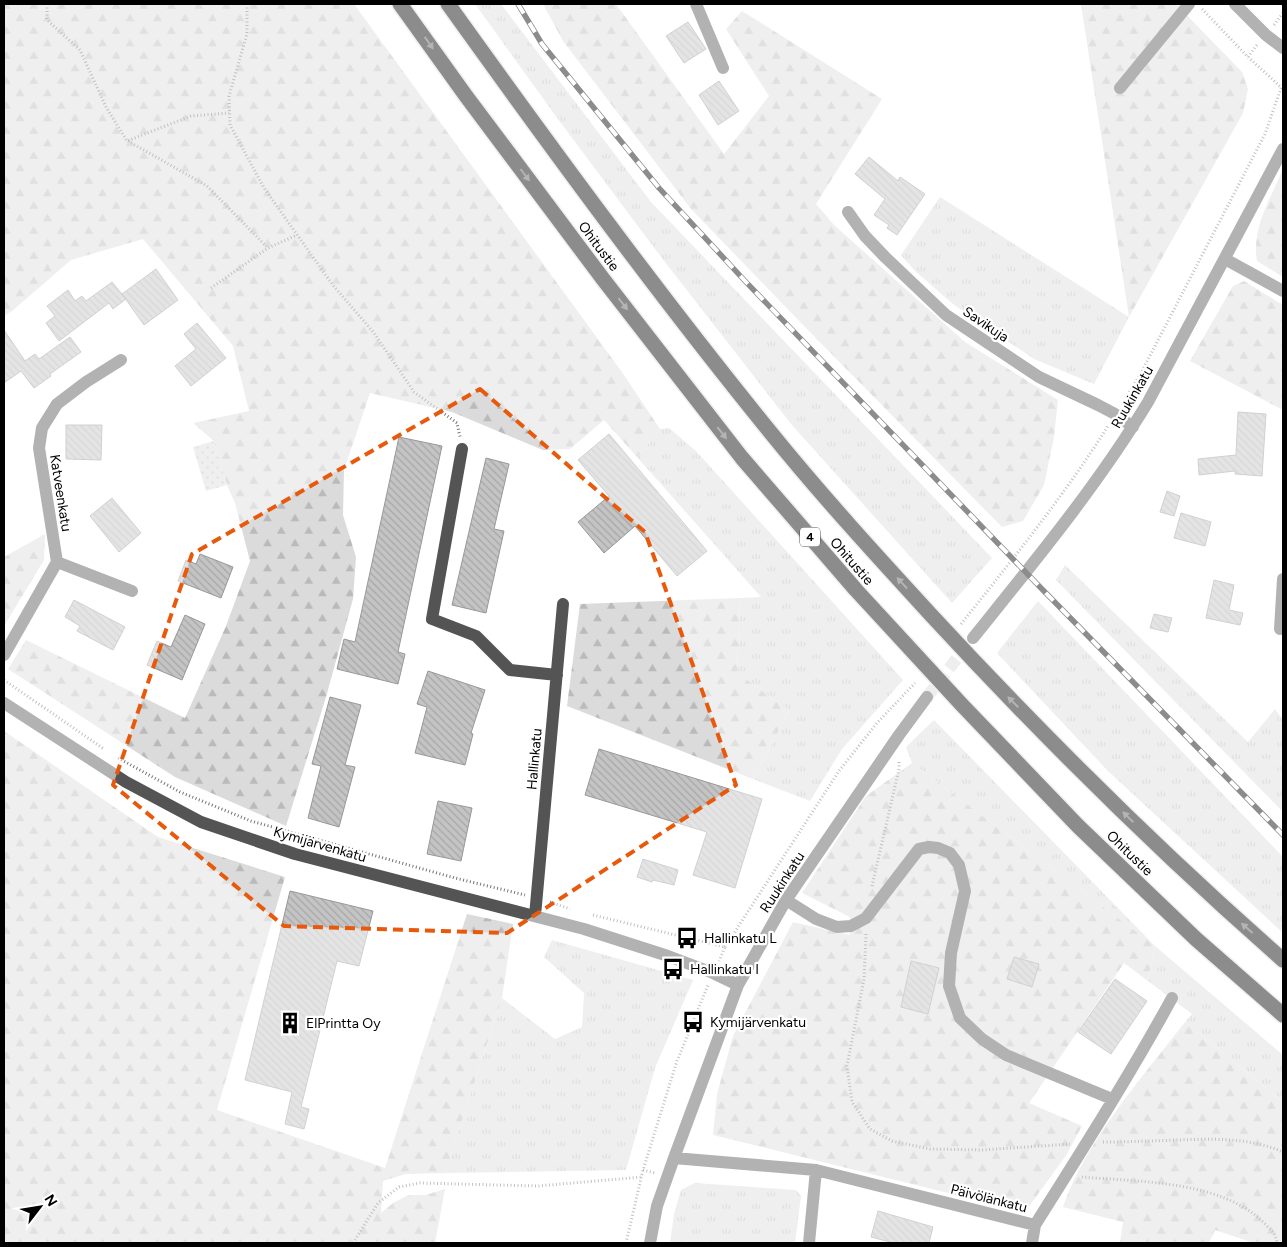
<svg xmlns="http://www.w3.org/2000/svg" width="1287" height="1247" viewBox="0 0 1287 1247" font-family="Figtree,sans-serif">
  <defs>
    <pattern id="grass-tufts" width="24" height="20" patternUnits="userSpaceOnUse" patternTransform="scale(1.25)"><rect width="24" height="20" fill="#dbdbdb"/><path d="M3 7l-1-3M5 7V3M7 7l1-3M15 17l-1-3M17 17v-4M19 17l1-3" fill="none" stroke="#bababa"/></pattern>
    <pattern id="forest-firs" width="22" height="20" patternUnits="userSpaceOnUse" patternTransform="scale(1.25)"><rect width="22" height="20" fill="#dbdbdb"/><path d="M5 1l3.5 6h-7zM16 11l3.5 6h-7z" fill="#bababa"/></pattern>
    <pattern id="park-dots" width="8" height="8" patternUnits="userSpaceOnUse" patternTransform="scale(1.25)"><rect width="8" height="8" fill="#dbdbdb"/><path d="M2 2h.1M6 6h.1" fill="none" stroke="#bababa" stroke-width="1.8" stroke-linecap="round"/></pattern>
    <pattern id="building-back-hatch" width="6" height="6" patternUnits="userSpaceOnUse" patternTransform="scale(1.25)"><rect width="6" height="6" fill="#c4c4c4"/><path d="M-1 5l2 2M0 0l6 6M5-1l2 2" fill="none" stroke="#a7a7a7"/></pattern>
  </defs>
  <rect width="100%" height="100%" fill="#fff"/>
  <path fill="url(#grass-tufts)" d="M475,4H501L651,202L992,558L952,603L791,424L661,257L555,115Z
    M940,197L1129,317L1094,384L1034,359L953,304L915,271L901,255Z
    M669,428L696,451L903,680L842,749L810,801L753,779L789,711L737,672L740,598L761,597L637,457L660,429Z
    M1065,565L1248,742L1275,709L1283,720V812L1056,580Z
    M1038,601L1283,857V933L1108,771L997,653Z
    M934,720L1155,946L1283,1055V1102L1185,1022L1192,1014L1148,981L1155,946L912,763L906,747Z
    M552,940L693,980L655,1068L626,1170L445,1173L502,998L555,1039L582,1027L584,993L544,957Z
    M695,1183L796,1190L801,1196L795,1243H670L674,1214L681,1190Z"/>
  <path fill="url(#forest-firs)" d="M4,4H354L624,375L660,429L637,457L604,420L570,449L543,450L452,412L370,393L344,470L343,515L356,557L353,599L326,697L286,826L175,777L8,669L26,640L185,718L226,626L250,561L235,503L227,485L214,441L193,423L249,411L233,346L143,239L71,260L12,311L4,316Z
    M543,4H616L724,154L769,96L726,29L742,11L882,99L816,204L834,225L965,342L1058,400L1054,437L1044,485L1023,521L1002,527L805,327L691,209L563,41Z
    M1081,4H1176L1242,72L1248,89L1243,113L1129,317Z
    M1283,169V277L1257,261C1251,229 1271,198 1283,169Z
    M1244,281L1283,305V410L1190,361L1233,286Z
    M45,534L44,560L4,626V557Z
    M740,598L737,672L789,711L753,779L567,706L580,604Z
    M4,731L158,837L285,877L217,1110L385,1168L467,914L513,924L502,998L445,1173L406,1174L383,1181L381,1213L393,1203L409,1195H425L445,1189L435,1243H4Z
    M912,763L1155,946L1148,981L1124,963L1029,1103L1082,1126L1067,1154L1025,1212L713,1135L717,1094L733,1036L793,922L850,935V917L802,893L866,796Z
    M1185,1022L1283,1102V1243H1254L1215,1230L1209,1243H1120L1123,1222L1063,1207C1086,1140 1142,1078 1185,1022Z"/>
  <path fill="url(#park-dots)" d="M214,441L227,485L206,491L193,447Z"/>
  <path fill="url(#building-back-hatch)" stroke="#989898" d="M688,22L706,49L684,63L666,36Z
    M719,81L739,111L718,125L699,95Z
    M869,157L898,181L900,177L925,194L897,235L887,228L889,225L874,215L885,199L855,174Z
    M156,269L178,300L144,325L122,294Z
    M112,282L126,299L113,309L109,303L59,341L46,323L55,316L47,306L68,290L75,301L82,296L86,301Z
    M197,323L226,358L191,386L175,366L196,349L184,334Z
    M4,330L25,361L35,354L39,359L70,337L81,352L50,374L51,376L34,388L21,371L4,383Z
    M1238,412L1266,414L1262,476L1235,474V471L1199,475L1198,459L1236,455Z
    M66,425H102L101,460L66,459Z
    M609,434L707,551L677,576L635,526L604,553L578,522L609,496L578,460Z
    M399,437L442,446L398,652L405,654L398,684L337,669L344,639L355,642Z
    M486,458L509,464L494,529L504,531L486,613L452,605Z
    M1167,491L1180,496L1174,516L1160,512Z
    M112,498L141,533L119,552L90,516Z
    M1181,513L1211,522L1205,546L1174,538Z
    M200,554L233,567L221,598L178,581L186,560L196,564Z
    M1214,580L1234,585L1229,610L1243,613L1240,625L1206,618Z
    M74,600L125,627L113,650L77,631L80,626L65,617Z
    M1154,614L1172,618L1168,632L1150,628Z
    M185,615L205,624L182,680L147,665L157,641L171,647Z
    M428,671L485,690L471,733L473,734L465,765L415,753L427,707L417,704Z
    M330,697L361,705L345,765L355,767L339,827L308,818L321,766L312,764Z
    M599,749L762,799L735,888L693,875L707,832L585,795Z
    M438,801L472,808L461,861L427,854Z
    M643,859L678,870L674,885L653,880L652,882L637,877Z
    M290,891L373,911L359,966L337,961L301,1107L309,1109L304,1129L285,1124L292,1092L245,1080Z
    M1014,957L1039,964L1032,987L1007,979Z
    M911,961L939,968L928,1014L901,1007Z
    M1115,979L1147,1001L1111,1054L1078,1032Z
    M878,1211L933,1227L929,1243H894L871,1237Z"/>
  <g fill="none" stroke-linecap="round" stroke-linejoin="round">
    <path stroke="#d9d9d9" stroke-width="12" stroke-dasharray="12 6" stroke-linecap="butt" d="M927,697L968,644"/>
    <g stroke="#dbdbdb" stroke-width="18">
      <path id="highway" d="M400,4L466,96L603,279L742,458L856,590L962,705L1078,826L1196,939L1283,1015
        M448,4C552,149 658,294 771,433C822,496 877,556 932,616C1043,736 1160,852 1283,960"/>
    </g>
    <path stroke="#767676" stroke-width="3" stroke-dasharray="1 2.5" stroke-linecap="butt" d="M47,4V20L80,50L106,107L127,141L191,116L229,113
      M247,4V34L229,96L230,125L264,188L332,284L374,333L414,392L457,423L460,437
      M1282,4L1283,5
      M1202,9L1248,57L1283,89
      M1274,25L1283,13
      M1248,57L1257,45
      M128,141L207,186L268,248
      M211,288L268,248L297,235
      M1122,404L1141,373L1265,134L1281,88
      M961,624C1012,560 1064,496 1108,426
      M4,680L104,749
      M118,758L180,792L251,821L455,878L525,895
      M872,886L899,769V760
      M550,902L570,909
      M593,915L725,947L719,961
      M866,934L864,979L847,1066L852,1102L870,1129L892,1141L930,1149L982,1150L1070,1144
      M725,947L839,771L877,723L915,683
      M1103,1142C1128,1142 1152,1141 1177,1140C1213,1139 1249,1137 1283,1152
      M643,1170L655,1173
      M1082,1177C1139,1182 1224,1180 1266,1225C1272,1231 1276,1235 1277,1243
      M353,1243L378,1203L399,1187L420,1183L538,1186L642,1177
      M626,1243L643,1170L677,1061L708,985"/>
    <path stroke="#545454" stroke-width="12" d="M696,4L723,68
      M1235,4L1266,35L1283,48
      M1120,88L1189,4
      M848,212L865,236L885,257L946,315L1039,377L1098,405L1115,414L1133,427
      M1225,259L1283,291
      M462,449L432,619L476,636L510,670L557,675
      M57,562L132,591
      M1280,629L1283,579
      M973,638C1034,562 1097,486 1148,402L1283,149
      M4,655L57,562L39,448L42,428L57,404L86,382L121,360
      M4,703L126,782L201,822L295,854L584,929L668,956L713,973L738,985
      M786,900L816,919L837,927L851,926L866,918L919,849L929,847L938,848L950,853L959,865L965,891L951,953L949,986L960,1018L982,1039L1006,1055L1112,1099
      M535,916L563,604
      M674,1158L816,1170L1035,1225C1082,1150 1130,1075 1172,998
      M650,1243L657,1206L674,1158L738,985L786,900L899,735L927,697
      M809,1243L816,1170
      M1032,1243L1035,1225"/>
    <use href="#highway" stroke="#000" stroke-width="15"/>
    <g stroke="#000" stroke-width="5.5">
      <path id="rail" d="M518,4L542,44L659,188L745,281L1040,587L1283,835"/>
    </g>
    <use href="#rail" stroke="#fff" stroke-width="4" stroke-dasharray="11" stroke-linecap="butt"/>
  </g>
  <defs><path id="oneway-solid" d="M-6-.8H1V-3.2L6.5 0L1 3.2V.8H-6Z" transform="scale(1.25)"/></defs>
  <g fill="#595959">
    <use href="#oneway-solid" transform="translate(429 43) rotate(55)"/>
    <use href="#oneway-solid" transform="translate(525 175) rotate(53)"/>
    <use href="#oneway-solid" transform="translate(623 304) rotate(52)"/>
    <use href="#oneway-solid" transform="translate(722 433) rotate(52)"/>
    <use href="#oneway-solid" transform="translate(902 583) rotate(-133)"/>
    <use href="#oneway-solid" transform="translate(1013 702) rotate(-135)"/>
    <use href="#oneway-solid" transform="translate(1128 817) rotate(-136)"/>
    <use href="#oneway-solid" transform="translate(1247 928) rotate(-139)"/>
  </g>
  <path d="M0 0H1287V1247H0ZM480,389L645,532L736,785L507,933L284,926L113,785L192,554Z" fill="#fff" fill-opacity=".55" fill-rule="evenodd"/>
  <path fill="none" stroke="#e8590c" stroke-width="4" stroke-dasharray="10 6" stroke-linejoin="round" d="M480,389L645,532L736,785L507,933L284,926L113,785L192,554Z"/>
  <defs>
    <g id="bus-bare" transform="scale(1.725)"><path d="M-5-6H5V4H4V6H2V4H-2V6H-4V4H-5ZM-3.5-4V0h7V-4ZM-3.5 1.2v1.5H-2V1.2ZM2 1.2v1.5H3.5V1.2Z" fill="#000" stroke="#fff" stroke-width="2.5" paint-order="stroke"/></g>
    <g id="building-bare" transform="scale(1.725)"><path d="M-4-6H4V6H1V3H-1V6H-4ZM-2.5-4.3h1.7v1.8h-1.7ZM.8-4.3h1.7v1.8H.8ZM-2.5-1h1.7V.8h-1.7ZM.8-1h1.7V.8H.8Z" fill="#000" stroke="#fff" stroke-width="2.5" paint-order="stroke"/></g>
  </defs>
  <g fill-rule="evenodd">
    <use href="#bus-bare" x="687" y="938"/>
    <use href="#bus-bare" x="673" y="969"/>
    <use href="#bus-bare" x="693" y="1022"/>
    <use href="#building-bare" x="290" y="1023"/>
  </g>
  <g text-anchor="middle" stroke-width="4.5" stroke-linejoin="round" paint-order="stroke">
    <rect fill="#fff" stroke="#4c4c4c" stroke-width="1" x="800" y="527.5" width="20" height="19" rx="4"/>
    <g font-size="12" font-weight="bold" fill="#000">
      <text x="810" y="541">4</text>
    </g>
    <g font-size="14" fill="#000" stroke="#fff">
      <text transform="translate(599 246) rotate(53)" y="5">Ohitustie</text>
      <text transform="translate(986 324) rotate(34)" y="5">Savikuja</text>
      <text transform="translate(1132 397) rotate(-60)" y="5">Ruukinkatu</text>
      <text transform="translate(61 493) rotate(81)" y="5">Katveenkatu</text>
      <text transform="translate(852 561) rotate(49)" y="5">Ohitustie</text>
      <text transform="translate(534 759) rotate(-85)" y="5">Hallinkatu</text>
      <text transform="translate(320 844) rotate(16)" y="5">Kymijärvenkatu</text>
      <text transform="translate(1130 853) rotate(44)" y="5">Ohitustie</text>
      <text transform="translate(782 882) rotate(-57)" y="5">Ruukinkatu</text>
      <text transform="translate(989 1198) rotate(14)" y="5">Päivölänkatu</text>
    </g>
    <g font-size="14" fill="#000" stroke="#fff" text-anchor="start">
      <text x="704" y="943">Hallinkatu L</text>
      <text x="690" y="974">Hallinkatu I</text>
      <text x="710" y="1027">Kymijärvenkatu</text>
      <text x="306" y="1028">ElPrintta Oy</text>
    </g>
  </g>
  <rect width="1287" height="1247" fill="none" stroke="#000000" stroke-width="10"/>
  <g transform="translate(40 1207) rotate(59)" stroke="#ffffff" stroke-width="4" paint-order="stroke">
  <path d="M0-4L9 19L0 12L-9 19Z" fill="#000000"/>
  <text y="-8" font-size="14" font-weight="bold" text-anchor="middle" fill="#000000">N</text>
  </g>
</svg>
